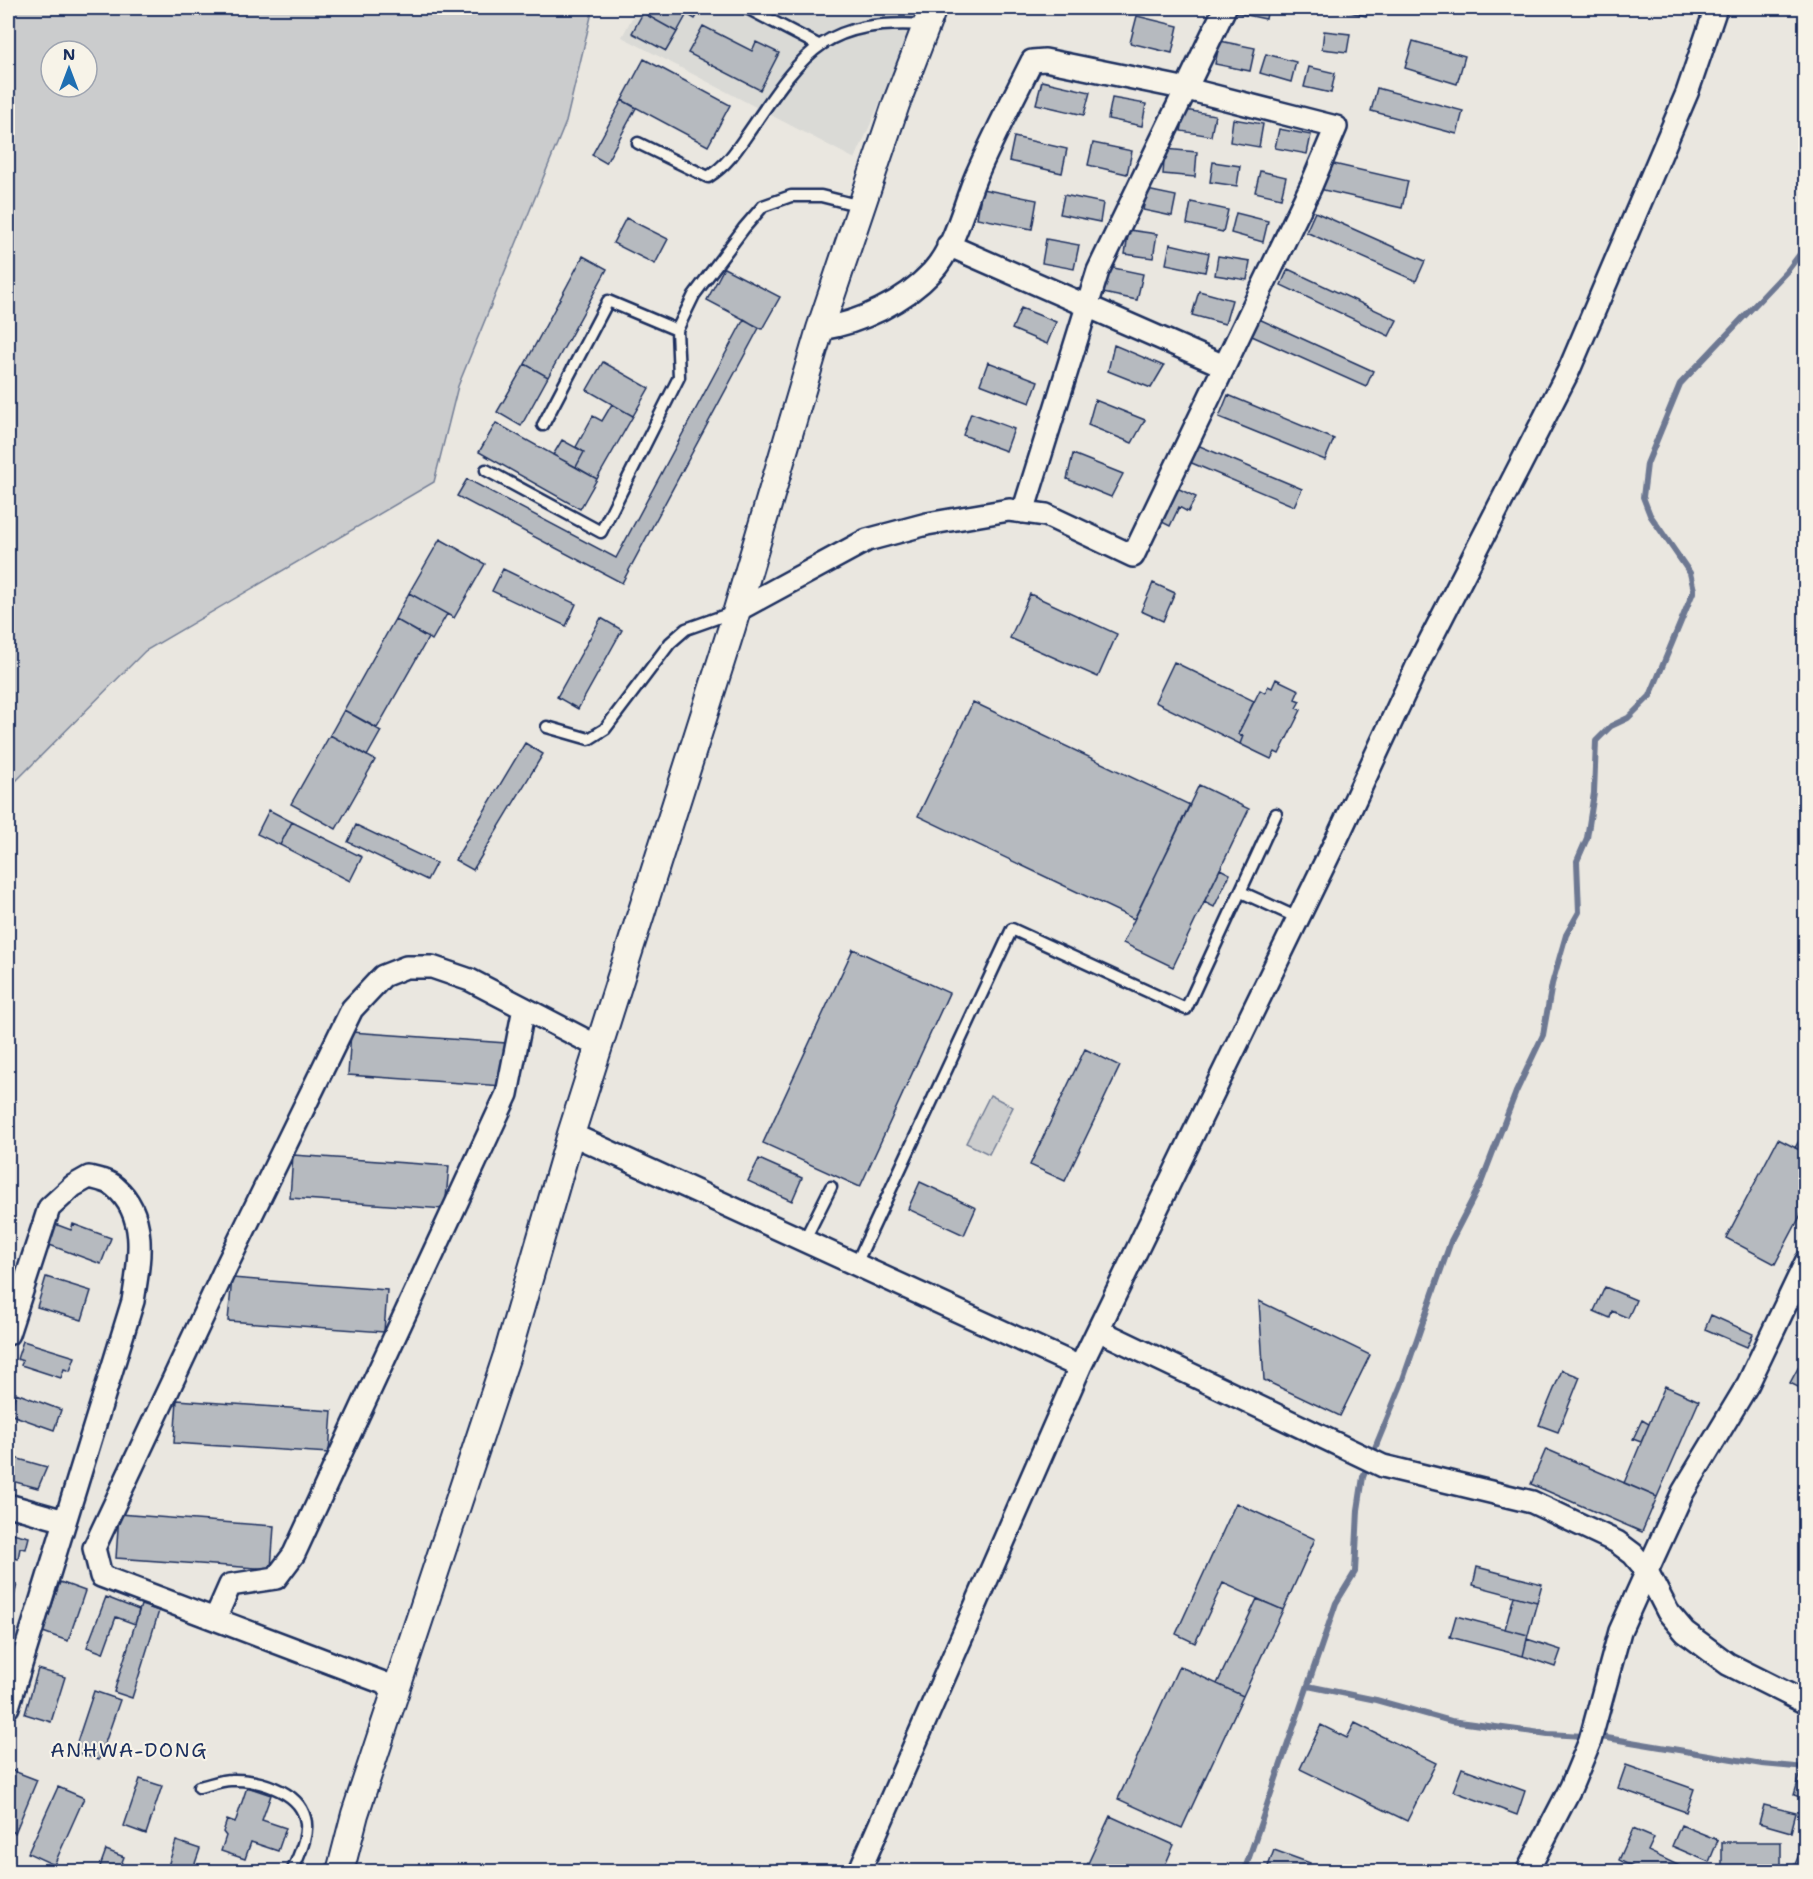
<svg xmlns="http://www.w3.org/2000/svg" width="1813" height="1879" viewBox="0 0 1813 1879" font-family="'Shantell Sans',sans-serif">
  <rect width="100%" height="100%" fill="#eae7e0"/>
  <filter id="ink" filterUnits="userSpaceOnUse"><feTurbulence type="fractalNoise" baseFrequency=".0167" numOctaves="2"/><feDisplacementMap in="SourceGraphic" scale="12" xChannelSelector="R" yChannelSelector="G"/><feConvolveMatrix kernelMatrix="1 2 1 2 8 2 1 2 1" color-interpolation-filters="sRGB"/></filter>
  <g filter="url(#ink)">
    <path fill="#dadad6" d="M637,8H922L855,159L622,37Z"/>
    <path fill="#cbcccd" stroke="#737e96" stroke-width="1.5" fill-rule="evenodd" d="M8,8H593L566,122L458,386L434,482L145,651L8,789ZM51,51H87V87H51Z
      M990,1095L1013,1107L989,1154L966,1143Z"/>
    <g fill="none" stroke-linecap="round" stroke-linejoin="round">
      <path stroke="#6d7892" stroke-width="6" d="M1308,1686L1376,1700L1451,1721L1548,1734L1601,1737L1762,1764L1806,1768
        M1244,1872L1336,1603L1355,1572L1358,1510L1363,1477L1401,1385L1451,1241L1481,1183L1516,1092L1543,1035L1552,984L1566,935L1579,912L1577,861L1587,838L1594,793L1596,741L1611,726L1628,718L1650,696L1694,590L1690,573L1650,515L1643,497L1647,464L1680,384L1788,270L1806,246"/>
    </g>
    <path fill="#b6babf" stroke="#1b2f5e" stroke-width="1.5" d="M655,8H702L695,19L687,14L677,32L650,17Z
      M1238,8H1268L1266,19L1237,13Z
      M1335,8H1369L1366,16Z
      M643,13L677,32L666,51L632,33Z
      M1137,16L1178,26L1172,53L1130,43Z
      M703,26L752,51L756,42L779,53L760,90L688,53Z
      M1324,31L1350,34L1347,52L1322,49Z
      M1220,41L1255,48L1250,71L1215,64Z
      M1413,41L1465,56L1457,84L1405,68Z
      M1266,54L1296,62L1291,82L1260,73Z
      M644,59L730,105L708,146L622,100Z
      M1309,67L1335,73L1331,93L1304,87Z
      M1042,81L1090,92L1084,115L1036,104Z
      M1377,88L1463,111L1457,134L1371,111Z
      M1112,98L1146,104L1142,126L1108,119Z
      M622,100L636,108L606,163L592,155Z
      M1185,110L1215,115L1211,136L1181,131Z
      M1233,119L1263,124L1259,147L1230,142Z
      M1279,129L1311,135L1307,154L1275,148Z
      M1014,137L1067,149L1062,173L1009,161Z
      M1093,143L1132,151L1127,174L1088,165Z
      M1165,149L1197,152L1195,177L1163,174Z
      M1213,162L1240,166L1237,186L1210,182Z
      M1325,162L1408,181L1402,208L1319,189Z
      M1260,171L1286,177L1281,198L1255,192Z
      M982,189L1037,200L1032,229L977,218Z
      M1147,190L1176,196L1172,216L1143,210Z
      M1064,195L1103,203L1100,222L1060,214Z
      M1191,202L1228,210L1223,232L1187,224Z
      M1315,212L1425,261L1416,281L1306,232Z
      M1236,213L1268,221L1263,242L1231,233Z
      M626,218L668,239L655,264L613,243Z
      M1129,230L1157,234L1153,258L1125,254Z
      M1046,239L1079,245L1074,269L1042,263Z
      M1170,244L1209,253L1205,272L1166,264Z
      M583,256L607,269L548,377L525,364Z
      M1218,256L1250,261L1247,280L1215,275Z
      M1109,267L1143,274L1137,300L1103,293Z
      M724,268L780,297L762,329L707,300Z
      M1288,269L1397,320L1389,336L1281,285Z
      M1199,291L1232,300L1225,324L1192,315Z
      M1021,308L1056,322L1047,344L1012,329Z
      M744,319L759,328L622,583L457,496L467,479L616,558Z
      M1259,319L1373,371L1366,387L1252,336Z
      M1114,345L1164,366L1151,388L1108,371Z
      M603,362L649,388L633,416L587,390Z
      M988,362L1038,381L1030,403L980,384Z
      M525,364L548,377L521,426L497,412Z
      M1228,395L1334,439L1325,460L1219,417Z
      M1095,400L1145,420L1132,443L1088,425Z
      M612,404L633,416L597,479L576,467L584,452L576,447L593,416L602,421Z
      M971,413L1014,429L1006,451L963,435Z
      M496,423L597,479L580,509L479,452Z
      M562,440L584,452L576,467L553,455Z
      M1195,444L1302,489L1294,506L1187,461Z
      M1073,454L1123,474L1111,497L1067,479Z
      M1173,486L1196,497L1188,512L1179,507L1170,526L1156,519Z
      M440,539L485,564L454,618L409,593Z
      M503,569L576,604L566,626L492,591Z
      M1153,583L1175,593L1163,621L1141,611Z
      M409,593L447,614L432,640L395,619Z
      M1030,594L1117,634L1098,677L1010,638Z
      M601,618L622,630L578,709L557,697Z
      M395,619L428,638L377,728L344,710Z
      M1174,662L1254,701L1238,734L1243,736L1240,744L1155,702Z
      M1276,679L1299,690L1295,699L1300,701L1296,708L1301,710L1279,754L1275,752L1271,759L1240,744L1243,736L1238,734L1260,690L1265,693L1268,686L1272,688Z
      M973,702L1190,805L1134,919L918,816Z
      M344,710L381,731L367,756L330,735Z
      M330,735L375,760L336,829L291,804Z
      M525,743L543,754L473,870L455,860Z
      M1199,785L1249,809L1173,967L1123,943Z
      M269,810L292,822L280,845L257,834Z
      M292,822L362,857L350,881L280,845Z
      M356,825L436,863L427,880L348,842Z
      M1220,869L1230,874L1214,907L1204,902Z
      M853,949L949,993L860,1187L763,1143Z
      M351,1032L506,1043L503,1086L348,1075Z
      M1085,1049L1120,1066L1065,1181L1030,1165Z
      M1804,1132L1806,1133V1153L1795,1148Z
      M1778,1139L1806,1153V1205L1775,1264L1726,1238Z
      M293,1155L449,1166L445,1209L290,1198Z
      M759,1159L802,1178L792,1201L748,1181Z
      M920,1182L976,1208L964,1235L908,1209Z
      M55,1224L71,1230L73,1224L111,1238L101,1264L47,1244Z
      M46,1277L91,1291L82,1320L37,1307Z
      M232,1278L387,1290L384,1332L228,1321Z
      M1605,1287L1636,1300L1628,1318L1612,1311L1610,1318L1594,1311Z
      M1259,1301L1370,1355L1340,1416L1264,1380Z
      M1711,1315L1753,1334L1747,1347L1705,1329Z
      M23,1341L75,1357L70,1371L64,1369L61,1378L21,1365L23,1361L17,1359Z
      M1806,1353V1391L1790,1383Z
      M1562,1370L1580,1377L1558,1432L1539,1425Z
      M1665,1386L1699,1401L1657,1497L1624,1483Z
      M16,1393L61,1410L54,1430L9,1414Z
      M177,1400L332,1411L329,1453L174,1443Z
      M1642,1420L1649,1424L1641,1442L1633,1439Z
      M1546,1449L1657,1497L1642,1532L1531,1484Z
      M8,1456L47,1467L38,1488L8,1480Z
      M1236,1503L1315,1539L1283,1610L1223,1583L1195,1643L1176,1634Z
      M119,1514L274,1526L271,1569L116,1558Z
      M8,1532L29,1537L26,1549L20,1548L18,1559L8,1556Z
      M1477,1567L1542,1584L1537,1602L1473,1585Z
      M8,1582L17,1584L11,1609L8,1608Z
      M60,1582L85,1591L68,1641L43,1632Z
      M1514,1596L1537,1602L1528,1635L1505,1629Z
      M106,1597L139,1610L135,1624L116,1617L103,1653L87,1647Z
      M1257,1599L1283,1610L1243,1696L1217,1684Z
      M141,1605L159,1611L132,1698L114,1692Z
      M1456,1616L1528,1635L1523,1656L1450,1637Z
      M1527,1639L1561,1650L1555,1667L1523,1656Z
      M1179,1666L1243,1696L1182,1828L1118,1799Z
      M38,1669L65,1677L51,1722L25,1714Z
      M94,1691L120,1700L99,1760L74,1751Z
      M1355,1723L1436,1763L1407,1821L1300,1769L1321,1725L1347,1738Z
      M1626,1765L1694,1789L1686,1812L1618,1788Z
      M1462,1768L1525,1791L1517,1815L1453,1791Z
      M1802,1769L1806,1770V1799L1794,1795Z
      M11,1770L37,1780L15,1833L8,1829V1778Z
      M140,1779L162,1786L146,1834L124,1826Z
      M58,1787L84,1798L54,1865L28,1853Z
      M247,1787L271,1795L262,1820L286,1828L278,1851L251,1842L245,1859L221,1851L226,1836L223,1832L227,1820L235,1823Z
      M1764,1805L1796,1813L1791,1832L1759,1823Z
      M1110,1816L1174,1845L1162,1872H1084Z
      M1681,1825L1718,1840L1709,1862L1672,1846Z
      M1633,1829L1654,1838L1648,1851L1692,1872H1643L1619,1860Z
      M176,1841L200,1849L192,1872H166Z
      M1722,1842H1781V1866H1722Z
      M106,1850L124,1857L118,1872H98Z
      M1274,1850L1310,1863L1307,1872H1266Z
      M1798,1857L1806,1860V1872H1792Z"/>
    <g fill="none" stroke-linecap="round" stroke-linejoin="round">
      <g stroke="#1b2f5e" stroke-width="15">
        <path id="service" d="M747,8L818,45
          M638,143L708,177C729,164 739,146 753,126C806,48 827,19 926,25
          M543,425L608,301L677,330
          M486,470L601,532L679,377L677,330L694,295L744,228L763,206L791,196H821L861,206
          M547,727L589,739L605,729L670,643L686,629L734,612
          M1241,892L1298,918
          M804,1241L831,1187
          M856,1264L1012,929L1186,1009L1276,814
          M199,1787C209,1785 221,1780 231,1780C256,1779 298,1790 305,1818C310,1834 298,1857 292,1872"/>
      </g>
      <g stroke="#1b2f5e" stroke-width="26">
        <path id="minor" d="M948,245L1224,366
          M1023,512L1098,271L1225,8
          M736,611L867,540L927,524L1009,510L1046,515L1133,556L1311,186L1336,127L1187,89L1045,60L1032,61C1013,99 993,137 976,176C963,207 955,247 932,272C904,302 860,323 820,329
          M571,1134L1080,1367
          M1098,1330L1383,1466L1532,1502L1617,1542L1633,1554L1647,1571L1668,1612L1685,1632L1728,1664L1806,1703
          M8,1334L49,1208L73,1186L89,1177C97,1179 109,1181 115,1187C149,1216 139,1263 133,1301L8,1707
          M8,1505L65,1521
          M215,1619L230,1585L276,1578L294,1554L507,1094L524,1008
          M397,1688L101,1576L94,1548L227,1265L352,1009L383,976L406,967H432L470,980L599,1047
          M859,1872L1080,1367L1340,832L1419,662L1569,370L1687,93L1716,8
          M1527,1872L1571,1787L1590,1741L1620,1631L1647,1571L1683,1492L1748,1384L1806,1262"/>
      </g>
      <g stroke="#1b2f5e" stroke-width="30">
        <path id="tertiary" d="M340,1872L355,1814L507,1355L571,1134L732,627L820,329L896,104L933,8"/>
      </g>
      <use href="#service" stroke="#f7f3e8" stroke-width="10"/>
      <use href="#minor" stroke="#f7f3e8" stroke-width="21"/>
      <use href="#tertiary" stroke="#f7f3e8" stroke-width="26"/>
    </g>
  </g>
  <g text-anchor="middle" stroke-width="4.5" stroke-linejoin="round" paint-order="stroke">
    <g font-size="20" letter-spacing="1.5" fill="#1b2f5e" stroke="#f7f3e8">
      <text x="129" y="1757">ANHWA-DONG</text>
    </g>
  </g>
  <rect width="1813" height="1879" fill="none" stroke="#f7f3e8" stroke-width="30"/>
  <rect x="15" y="15" width="1783" height="1849" fill="none" stroke="#1b2f5e" stroke-width="2" filter="url(#ink)"/>
  <g transform="translate(69 69)"><circle r="28" fill="#f7f3e8" stroke="#9fa5b1" stroke-width="1.5"/>
  <path d="M0-4.5L10 22L0 15L-10 22Z" fill="#1f6fb2"/>
  <text y="-9" font-size="16" font-weight="bold" text-anchor="middle" fill="#1b2f5e">N</text>
  </g>
</svg>
